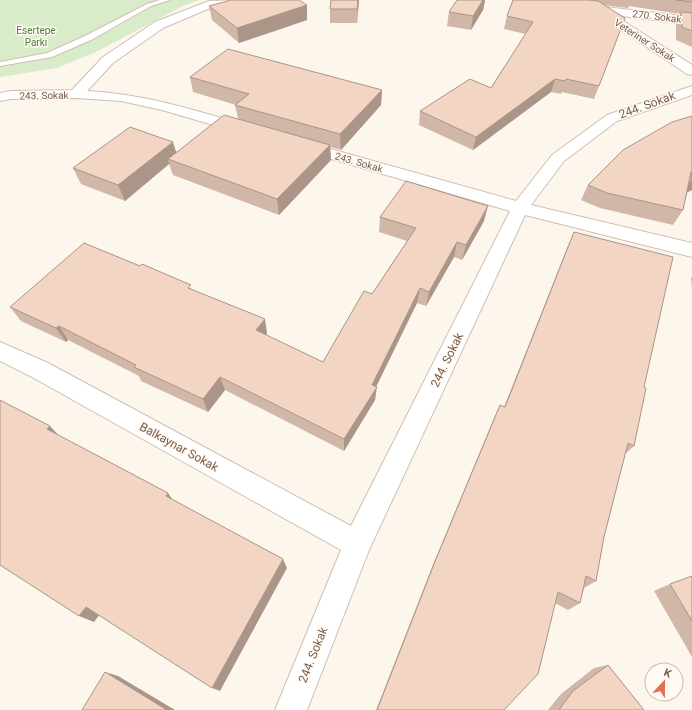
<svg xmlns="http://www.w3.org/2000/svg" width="692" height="710" viewBox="0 0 692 710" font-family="Roboto,sans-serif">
  <rect width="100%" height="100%" fill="#fdf6ec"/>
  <path fill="#d8ecc9" d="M0,0H200L185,5L96,52L57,68L0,77Z"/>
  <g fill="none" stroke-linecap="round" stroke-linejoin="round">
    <g stroke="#d1beb0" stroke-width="2">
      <path id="service" d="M160,0H170L151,6L91,40L52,57L0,66V62L47,53L85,36L147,4Z"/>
    </g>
    <g stroke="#d1beb0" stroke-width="2">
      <path id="minor" d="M241,0L235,3L215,6L163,28L113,63L87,91C145,94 194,110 249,126L252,129L249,132L244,134L162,110L121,101L76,98L11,99L0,101V93L11,91L72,90L103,57L155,22L209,1Z
        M597,6L692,17V25L614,15L692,65V75L687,74L593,11L591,9Z
        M692,86V95L617,121L564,161L531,205L692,243V257L525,215L369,550L307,710H275L341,550L32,377L0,361V342L48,363L351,526L510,211L297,149L295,146L297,143H309L516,201L552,155L607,115Z"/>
    </g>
    <use href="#service" fill="#fff" fill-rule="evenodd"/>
    <use href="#minor" fill="#fff" fill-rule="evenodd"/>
  </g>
  <path fill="#d1b7a8" d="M359,0L357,23H330V9Z
    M457,0H485L483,10L471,30L447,26L449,12Z
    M513,0H692V47L676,40V24L680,14L629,6L628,8L603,5L625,18L594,99L562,92L561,94L551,92L473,150L419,125L420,111L491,88L526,34L504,29L507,16Z
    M209,6L307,20L239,43L212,20Z
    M190,77L382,90L381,105L341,150L330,147L331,160L279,215L173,175L169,164L125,201L81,184L73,168L176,152L238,118L235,105H236L193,92Z
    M692,116V190L687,193L683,210L673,225L600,208L581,200L588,185Z
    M380,217L484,221L462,260L454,257L426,306L417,303L376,387L375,400L344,451L225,390L208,412L141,381L139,376L68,340L66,342L21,321L10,307L140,266L192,289L267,333L266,335L323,362L372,294L407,241L379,232Z
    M574,232L644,387L634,446L625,454L604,537L596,581L584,588L580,603L568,610L555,603L504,710H376L432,567L494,418L500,405L504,407L567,248Z
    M692,277V290L691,278Z
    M692,576V657L654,591L670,584Z
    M608,665L644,710H548L561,694L594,668Z"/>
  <path fill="#aa9588" d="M358,0H359V1L357,23Z
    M483,0H485L483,10L471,30L473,16Z
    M307,5V20L239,43L237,28Z
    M555,79L551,92L473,150L476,137Z
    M382,90L381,105L341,150L340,134Z
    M173,142L178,158L168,159L169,164L125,201L118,185Z
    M330,145L331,160L279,215L277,199Z
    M692,179V190L682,194Z
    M488,206L484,221L462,260L466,245Z
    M457,242L454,257L426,306L429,292Z
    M420,288L417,303L374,391L377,387L375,400L344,451V439L372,385Z
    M265,319L267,333L259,344L256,330Z
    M59,326L68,340L66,342L56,328Z
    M220,377L225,390L208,412L203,399Z
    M50,426L63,440L47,429Z
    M168,493L176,505L166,496Z
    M283,559L287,568L220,691L212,688Z
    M86,607L100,614L94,622L79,616Z
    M105,672L118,676L175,710H167Z"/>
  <path fill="#f3d5c3" stroke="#aa9588" d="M231,0H299L307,5L237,28L209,6Z
    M331,0H358L357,9H330Z
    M457,0H483L473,16L449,12Z
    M513,0H589L598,1L625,18L599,86L566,79L565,81L555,79L476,137L420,111L470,79L491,88L533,22L507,16Z
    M676,0H692V2Z
    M681,12L692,13V31L682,27Z
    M228,49L382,90L340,134L235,105L249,94L190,77Z
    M224,115L330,145L277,199L168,159Z
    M692,116V179L691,172L683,210L607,193L588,185L623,150L672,122Z
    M130,127L173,142L118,185L73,168Z
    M406,181L488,206L466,245L457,242L429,292L420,288L372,385L377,387L344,439L220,377L203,399L134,367L136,365L59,326L56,328L10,307L84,243L140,266L142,264L191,285L188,288L265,319L256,330L323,362L364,291L372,294L416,228L380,217Z
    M574,232L673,257L644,387L646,388L634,446L628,443L604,537L596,581L586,576L580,603L558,592L538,674L504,710H377L436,559L500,405L505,407Z
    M0,400L50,426L47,429L168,493L166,496L283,559L212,688L86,607L79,616L0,565Z
    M692,576V621L670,584Z
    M608,665L644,710H559L573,691Z
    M105,672L167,710H82Z"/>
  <g text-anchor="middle" stroke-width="3" stroke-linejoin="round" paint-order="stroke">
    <g font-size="10" fill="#7a5c4d" stroke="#fffaf3">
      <text transform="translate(657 16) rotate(7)" y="4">270. Sokak</text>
      <text transform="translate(645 40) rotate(33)" y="4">Veteriner Sokak</text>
      <text transform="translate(44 95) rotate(-1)" y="4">243. Sokak</text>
      <text transform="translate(359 162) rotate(16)" y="4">243. Sokak</text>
    </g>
    <g font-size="10" fill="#537a41" stroke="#fffaf3">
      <text x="36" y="34">Esertepe<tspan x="36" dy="12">Parkı</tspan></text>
    </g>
    <g font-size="12" fill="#7a5c4d" stroke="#fffaf3">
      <text transform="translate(647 105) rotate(-20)" y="4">244. Sokak</text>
      <text transform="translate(447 360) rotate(-64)" y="4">244. Sokak</text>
      <text transform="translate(179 447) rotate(29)" y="4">Balkaynar Sokak</text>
      <text transform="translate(313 655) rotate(-68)" y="4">244. Sokak</text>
    </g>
  </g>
  <g transform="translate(664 682) rotate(22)"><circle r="19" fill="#fffaf3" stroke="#cabbb1"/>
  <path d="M0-3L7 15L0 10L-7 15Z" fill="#e76f51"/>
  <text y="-6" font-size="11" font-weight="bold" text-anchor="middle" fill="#7a5c4d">K</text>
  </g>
</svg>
